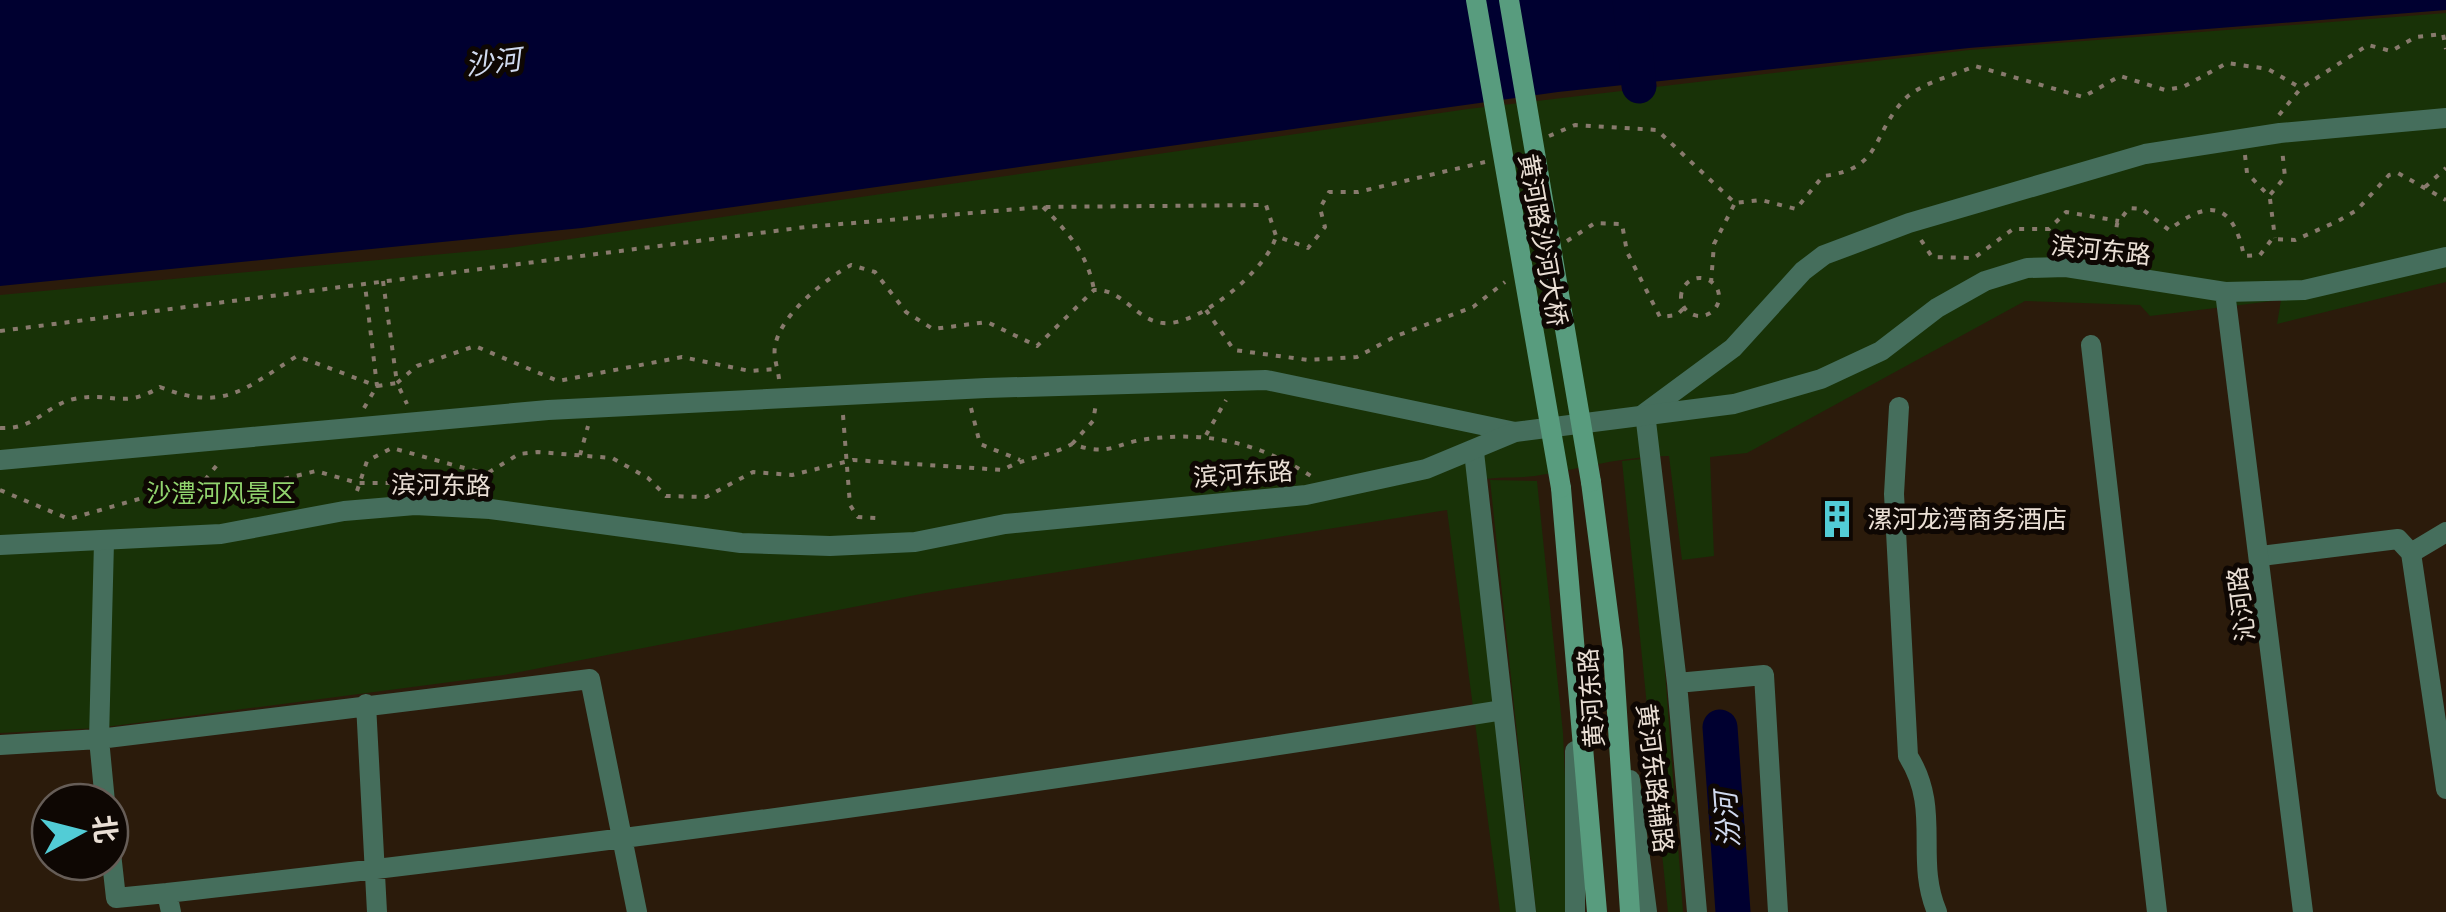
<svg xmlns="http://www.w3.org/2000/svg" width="2446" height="912" viewBox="0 0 2446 912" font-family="'Titillium Web','Noto Sans SC',sans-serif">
  <rect width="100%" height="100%" fill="#2b1b0b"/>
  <path fill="#183207" d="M2446,13V282L2277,324L2281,300L2150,316L2140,305L2025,301L1747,453L1710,457L1714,556L1682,560L1669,456C1623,456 1580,469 1535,476C1513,479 1494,475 1472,482L1520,912H1500L1447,510L926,593L504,675L98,728L0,733V295L508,248L1468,109L1969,50Z
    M1641,459L1663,645L1683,912H1668L1622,461Z
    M1490,480L1537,481L1563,733L1571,912H1536Z"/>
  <path fill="#000030" d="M0,0H2446V10L1969,48L1558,92L582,228L0,286Z"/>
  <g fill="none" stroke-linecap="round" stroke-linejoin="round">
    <path stroke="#000030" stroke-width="35" d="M1630,0L1639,86
      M1720,727L1733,912"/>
    <path stroke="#887a6d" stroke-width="4" stroke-dasharray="5 8" stroke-linecap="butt" d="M2279,115L2301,88L2368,45L2391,51L2416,37L2443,34L2446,49
      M1549,136L1575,125L1657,130L1735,203L1761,200L1796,209L1823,176C1883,169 1871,135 1904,100C1918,84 1955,75 1975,66L2083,97L2120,76L2165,90L2183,87L2227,63L2268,69L2301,88
      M2245,155L2247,173L2269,196L2285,177L2282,149
      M2425,187L2446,168
      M2270,199L2275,238
      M1043,207C1068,232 1088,255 1094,290
      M1921,240L1932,257L1974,258L2013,229H2049L2066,212L2119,221
      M1567,241L1595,223L1622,224L1627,252L1660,317L1677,315L1684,308
      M2090,251L2115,238L2117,224L2129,208L2142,209L2169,230C2210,198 2233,203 2244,256L2260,255L2272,239L2295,240L2338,221L2357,210L2389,175L2398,173L2446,200
      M1681 297a19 19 0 1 1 38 0a19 19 0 1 1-38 0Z
      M383,281L397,383
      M1711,283L1714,244L1735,203
      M1206,310L1234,350L1308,360L1357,357L1396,336L1473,307L1505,282
      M0,331L806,227L1042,207L1266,205L1276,236L1308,248L1325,227L1320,208L1329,192H1358L1485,162
      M779,379C778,369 773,356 775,347C779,316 825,279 851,265L875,272L906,312L933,329L987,322L1037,346L1094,290C1124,289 1135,320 1163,323C1198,327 1268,269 1276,236
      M397,383L417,366L475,346L558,381L682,357L750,371L776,369
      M364,408L377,386L397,383L407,404
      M971,408L980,444L1020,460
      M843,415L850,505L858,517L876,518V525
      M0,428C35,430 46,405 74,399C112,391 122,410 160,387C223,412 243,390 297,356L377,386L365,285
      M1206,435L1226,400
      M1072,444L1093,421L1096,404
      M580,455L588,426
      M205,480L221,460
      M0,490L69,519L205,480L235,491L316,471L358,483H389L486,474L519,454L538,452L612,458L648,478L666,496L706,497L753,472L792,475L853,460L1003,470C1025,457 1049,457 1072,444C1111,457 1111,444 1147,439C1208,431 1259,443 1311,476
      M357,491L367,461L392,448L486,474L469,490"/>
    <path stroke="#456e5c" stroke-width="20" d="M2091,345L2157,912
      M1899,407L1894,494L1908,756C1942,810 1914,858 1937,912
      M1474,452L1526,912
      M0,460L548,410L986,388L1266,380L1515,432
      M2446,532L2411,553L2446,789
      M104,542L99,739L105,802
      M2261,556L2398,539L2411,553
      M1677,683L1764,675L1778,912
      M366,704L377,912
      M0,745L99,739L590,679L637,912
      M1575,751V912
      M1630,780L1647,912
      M110,844L116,898L167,893L171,912
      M167,893C614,844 1058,781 1503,710
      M1697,912L1677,683L1645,413L1733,348L1803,271L1824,255L1909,223L2145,154L2280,133L2446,118"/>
    <path stroke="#456e5c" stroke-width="20" d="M2225,292L2303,912
      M0,545L221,534L344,511L415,505L490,509L741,543L830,546L915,542L1005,524L1306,495L1426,469L1515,432L1734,404L1821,379L1881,351L1937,308L1985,281L2027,268L2066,267L2225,292L2304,290L2446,257"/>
    <path stroke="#589c7e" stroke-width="20" d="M1591,482L1613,651L1630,912
      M1561,488L1597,912"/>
    <path stroke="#589c7e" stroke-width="20" d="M1476,0L1561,488
      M1509,0L1591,482"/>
  </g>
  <defs>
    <g id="building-bare" transform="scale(3)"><path d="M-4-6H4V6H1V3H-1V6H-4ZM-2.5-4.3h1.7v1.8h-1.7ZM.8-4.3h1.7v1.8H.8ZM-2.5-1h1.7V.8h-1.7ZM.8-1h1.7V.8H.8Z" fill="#52ccd6" stroke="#0e0703" stroke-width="2.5" paint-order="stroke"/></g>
  </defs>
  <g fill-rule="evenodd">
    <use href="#building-bare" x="1837" y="519"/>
  </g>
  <g text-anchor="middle" stroke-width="10" stroke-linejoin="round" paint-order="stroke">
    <g font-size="25" fill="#eadfd5" stroke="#0e0703">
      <text transform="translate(1543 240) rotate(80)" y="9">黄河路沙河大桥</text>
      <text transform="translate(2101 250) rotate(6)" y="9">滨河东路</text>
      <text transform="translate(1243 474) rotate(-4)" y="9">滨河东路</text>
      <text transform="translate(441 485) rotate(1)" y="9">滨河东路</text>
      <text transform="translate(2241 604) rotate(-97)" y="9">沁河路</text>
      <text transform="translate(1591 698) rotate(-94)" y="9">黄河东路</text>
      <text transform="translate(1655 778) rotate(83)" y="9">黄河东路辅路</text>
    </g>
    <g font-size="25" fill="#91d46e" stroke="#0e0703">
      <text x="221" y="502">沙澧河风景区</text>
    </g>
    <g font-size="25" fill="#eadfd5" stroke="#0e0703" text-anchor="start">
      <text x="1867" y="528">漯河龙湾商务酒店</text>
    </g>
    <g font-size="28" font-style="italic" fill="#d0daef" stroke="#0e0703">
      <text transform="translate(493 62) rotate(-7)" y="10">沙河</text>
      <text transform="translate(1727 820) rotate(-94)" y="10">汾河</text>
    </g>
  </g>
  <g transform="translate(80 832) rotate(83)"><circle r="48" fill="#0e0703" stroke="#665d57" stroke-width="2.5"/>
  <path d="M0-8L18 38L0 25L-18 38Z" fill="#52ccd6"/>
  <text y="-15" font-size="28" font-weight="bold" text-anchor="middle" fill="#eadfd5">北</text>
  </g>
</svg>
